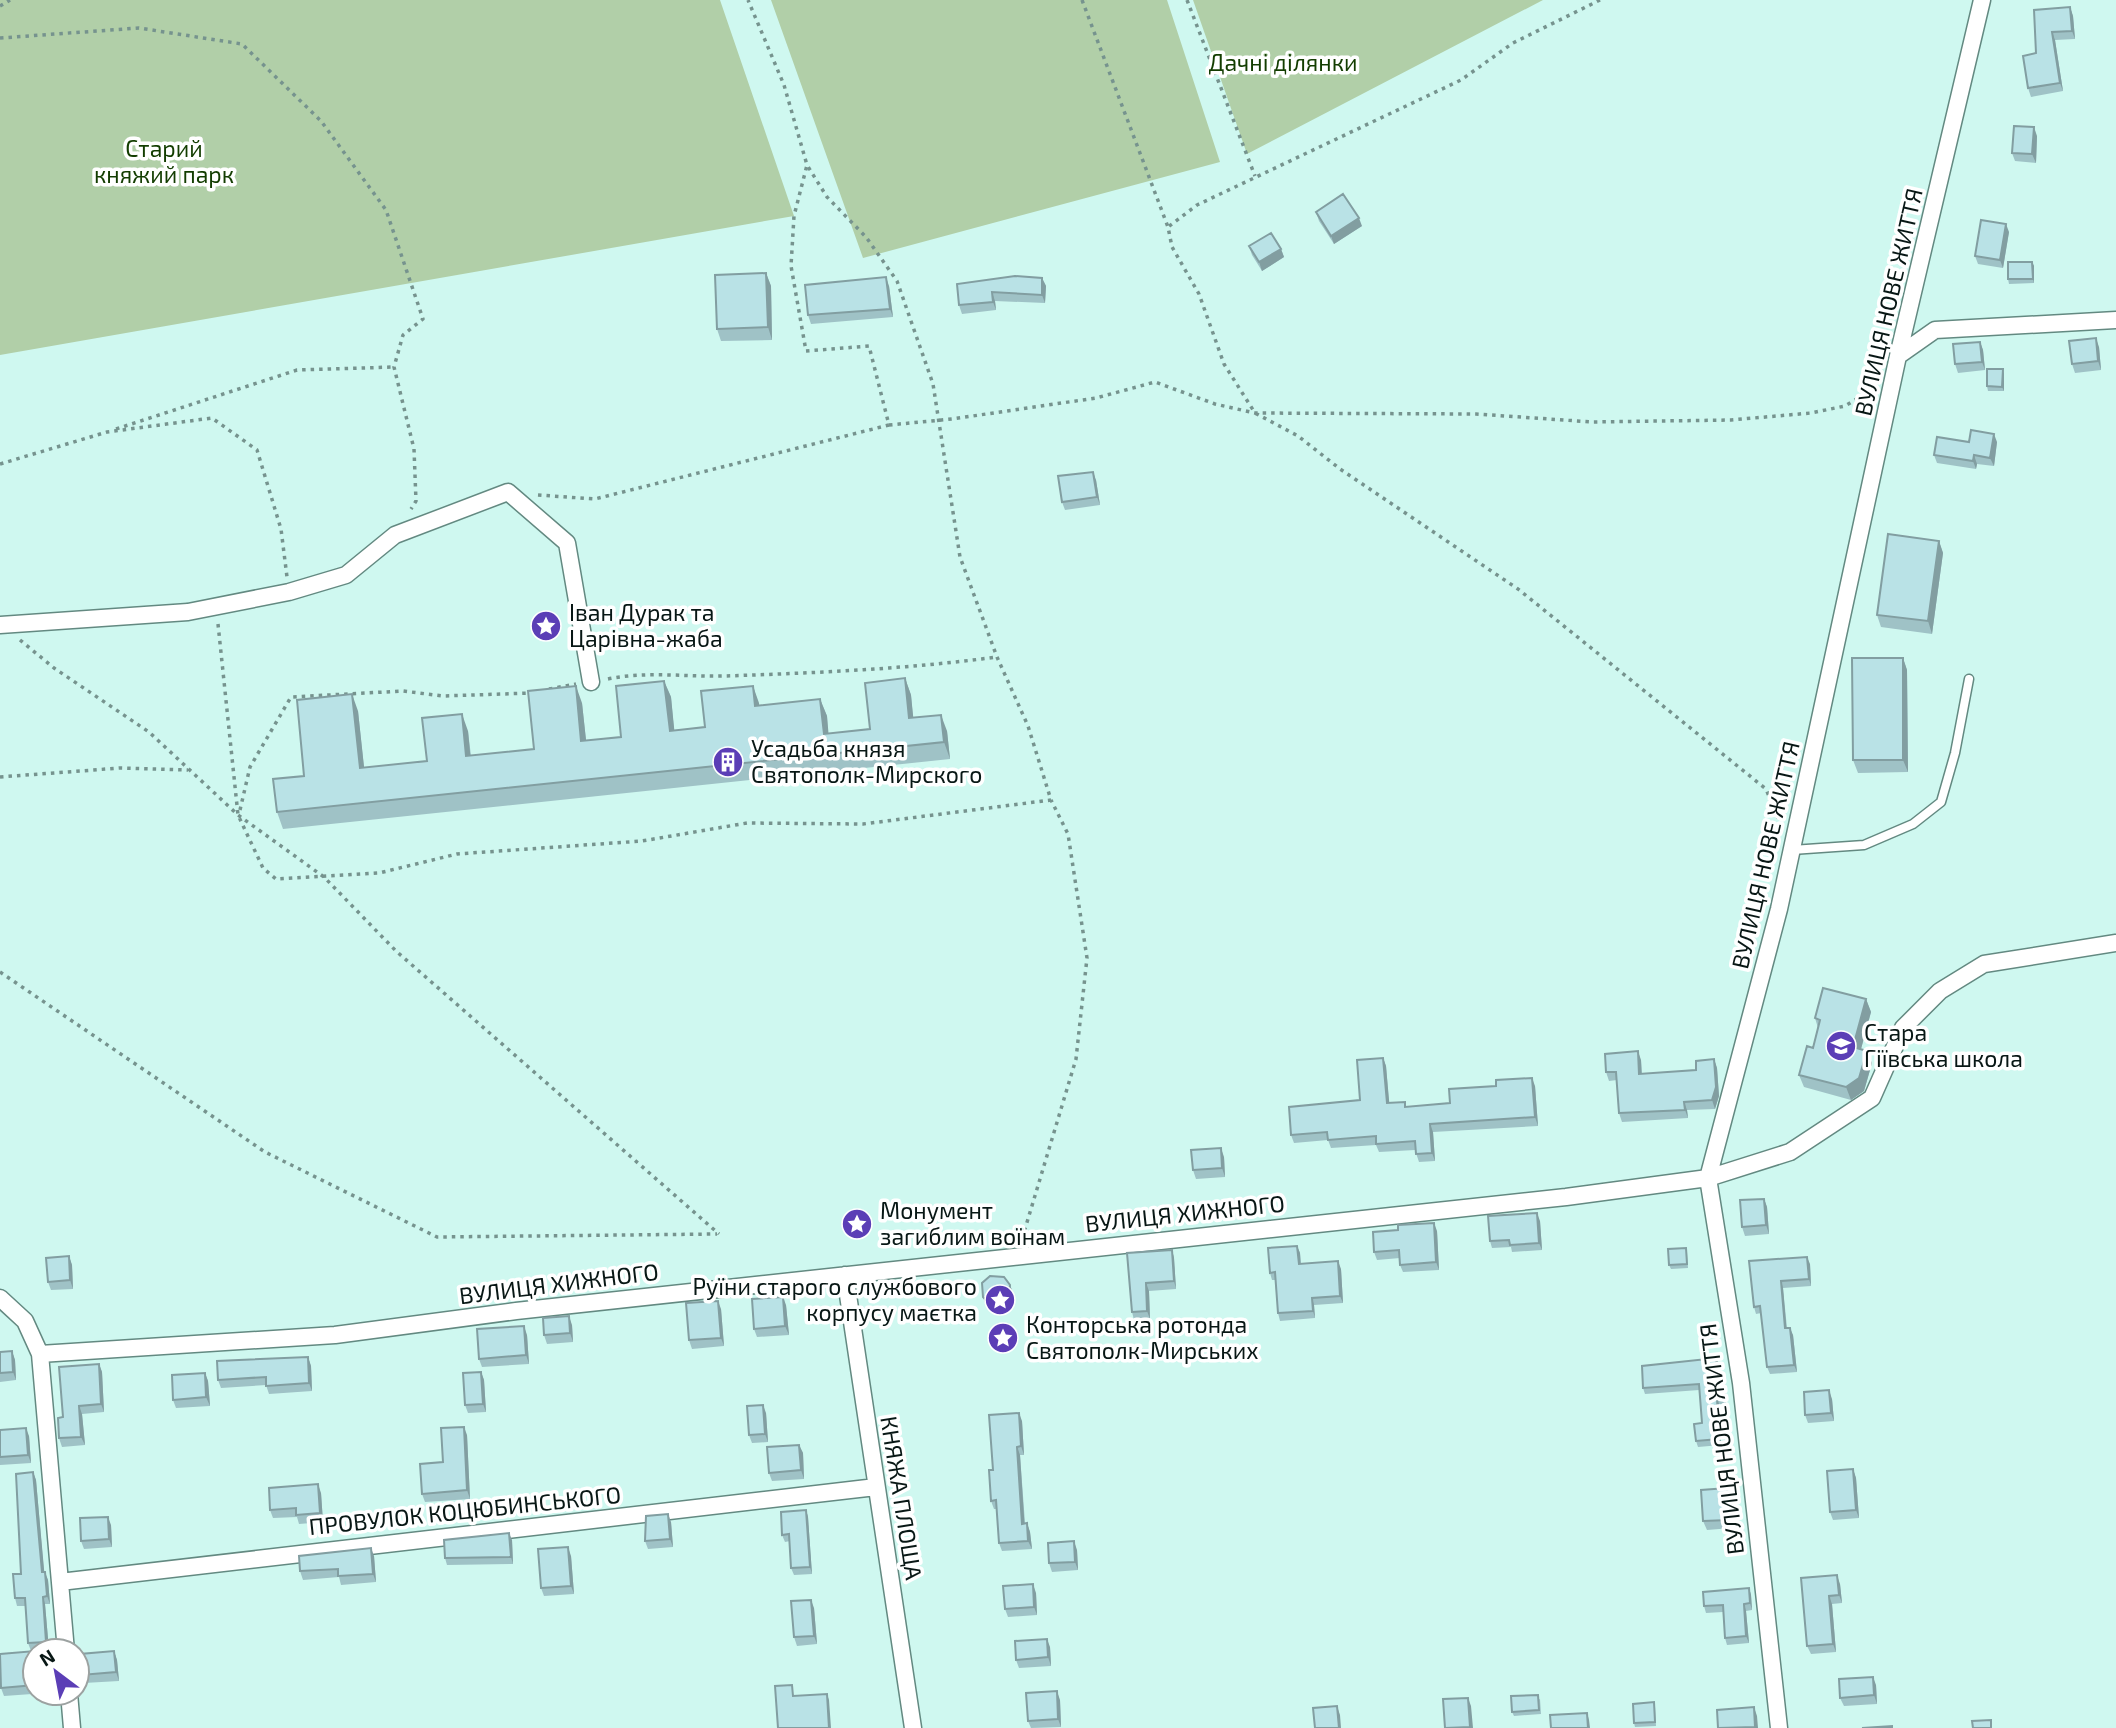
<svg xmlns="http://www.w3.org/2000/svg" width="2116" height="1728" viewBox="0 0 2116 1728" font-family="'Exo 2',sans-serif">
  <rect width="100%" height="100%" fill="#cff8f0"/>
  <path fill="#b1cfa8" d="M0,0H720L794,216L0,355Z
    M771,0H1167L1220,162L863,258Z
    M1193,0H1543L1247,154Z"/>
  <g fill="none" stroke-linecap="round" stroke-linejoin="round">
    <g stroke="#638981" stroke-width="11">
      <path id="lane" d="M1792,850L1864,845L1913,824L1941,802L1955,753L1969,679"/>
    </g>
    <g stroke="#638981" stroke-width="19">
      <path id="street" d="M1898,356L1935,330L2116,320
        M0,625L188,612L289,592L346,575L395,535L508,492L567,543L591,682
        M845,1275L913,1728
        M0,1298L25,1321L40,1354L66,1651
        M40,1354L335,1335L516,1311L1566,1197L1708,1178L1790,1152L1872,1098L1903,1028L1940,991L1984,964L2116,943
        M60,1582L876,1487
        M69,1693L72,1728
        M1779,1728L1741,1383L1708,1178L1779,909L1898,356L1982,0"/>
    </g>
    <path stroke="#76938e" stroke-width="3.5" stroke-dasharray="3.5 5" stroke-linecap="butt" d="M1082,0L1168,227
      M1187,0L1255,176
      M1600,0L1513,43L1461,80L1197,205L1168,227L1172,247L1199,294L1224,364L1255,413L1298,436L1340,469L1518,589L1766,789L1779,821
      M0,6L10,0
      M0,38L139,28L242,44L321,121L386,210L423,319L403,335L394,367L414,449L416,501L411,509
      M889,425L952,419L1096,398L1155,382L1215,404L1255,413L1476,414L1592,422L1731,420L1811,413L1845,406L1873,389
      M116,429L297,370L394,367
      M0,464L107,432L212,418L257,450L281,529L287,577
      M538,495L595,499L889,425L869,346L806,351L791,266L794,216L807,165L784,85L748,0
      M218,624L238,815L263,868L276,879L379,873L457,854L642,841L747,823L863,824L1051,800L1028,726L997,657L960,557L933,384L897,281L866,237L827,197L807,165
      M20,640L54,668L149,732L238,815L324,877L396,951L719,1234
      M608,679C647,671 686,677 725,676C815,673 907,669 997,657
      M549,689L576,684
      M0,777L120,768L188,770
      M240,810L250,767L291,697L403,691L443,696L531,693
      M0,972L265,1152L437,1237L717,1234
      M1022,1239L1076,1059L1087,958L1068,834L1051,800"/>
    <use href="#lane" stroke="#fff" stroke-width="8"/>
    <use href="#street" stroke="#fff" stroke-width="16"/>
  </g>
  <path fill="#9fc2c6" d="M2070,7L2073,16L2075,39L2055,40L2063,91L2031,97L2028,88L2036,53Z
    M2037,136L2036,163L2015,161L2012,153Z
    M1316,212L1362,226L1334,244L1319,221Z
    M2009,232L2003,268L1978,264L1975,256Z
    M1249,246L1281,249L1284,257L1262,271L1252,255Z
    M2032,262L2034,266V283L2009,284L2008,279Z
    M766,273L771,286L772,340L721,341L717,329Z
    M1042,278L1046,286L1045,303L995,301L996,310L962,314L959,305L957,284Z
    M889,286L893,317L811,324L808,315Z
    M1980,342L1983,350L1985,370L1958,373L1955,364Z
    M2099,347L2101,370L2075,373L2072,364Z
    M2003,369L2004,374V391H1988L1987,386Z
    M1969,442H1997L1994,466L1977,464L1976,469L1937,463L1934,455Z
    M1096,480L1100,505L1065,510L1062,502Z
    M1939,541L1943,553L1932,634L1881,627L1877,615Z
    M1903,658L1907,670L1908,772L1858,773L1853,760Z
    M905,678L911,695L913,718L947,731L950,759L283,829L277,812L304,776L358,711L364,768L427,761L468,731L471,756L534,749L582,703L586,741L621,737L664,681L671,697L674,730L705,727L753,686L759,706L820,699L827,716L828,734L870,729Z
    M1866,999L1871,1012L1861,1049L1872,1063L1864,1091L1851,1100L1804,1087L1799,1075L1813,1048L1818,1028L1815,1018Z
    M1383,1058L1386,1066L1389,1103L1405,1102L1406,1107L1450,1103L1535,1086L1538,1126L1433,1132L1435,1161L1419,1162L1415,1150L1379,1152L1376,1145L1331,1148L1328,1140L1294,1143L1291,1135L1360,1100Z
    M1714,1059L1717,1068L1719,1096L1715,1109L1687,1110L1688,1118L1622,1122L1619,1113L1617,1080L1609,1081L1606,1072L1641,1060L1642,1074L1696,1070Z
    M1224,1157L1225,1177L1196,1179L1193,1170Z
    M1764,1199L1767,1207L1769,1234L1745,1236L1742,1227Z
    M1540,1221L1542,1250L1512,1252L1511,1247L1492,1248L1490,1241Z
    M1437,1231L1439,1270L1403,1272L1400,1265V1258L1377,1260L1374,1252Z
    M1297,1246L1300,1253L1301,1264L1341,1269L1343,1303L1314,1305L1315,1318L1280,1321L1278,1313L1275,1280H1272L1270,1273Z
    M1686,1248L1687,1252L1688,1268L1671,1269L1669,1265Z
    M1172,1250L1174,1258L1176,1289L1149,1291L1150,1319L1134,1320L1132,1312L1127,1253Z
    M69,1256L72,1265L73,1289L51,1290L48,1282Z
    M1749,1261L1810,1264L1811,1286L1783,1288L1787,1328L1793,1335L1797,1372L1770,1374L1767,1367L1761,1313L1756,1314L1754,1307Z
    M1010,1285L1013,1293L1011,1308L1003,1313H993L986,1306L983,1297Z
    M786,1305L789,1335L757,1337L754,1329Z
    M721,1309L724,1346L692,1349L689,1340Z
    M572,1325L573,1342L547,1344L544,1335Z
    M527,1335L529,1364L482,1367L479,1359Z
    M12,1351L15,1360L16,1380L0,1382V1352Z
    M308,1357L311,1366L312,1391L269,1394L266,1385L221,1388L218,1380Z
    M1716,1358L1719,1364L1720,1381L1722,1380L1725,1386L1726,1404H1719L1721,1445L1698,1447L1696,1441L1702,1423L1699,1390L1645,1394L1643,1388Z
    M99,1364L102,1372L104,1412L82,1414L85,1445L62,1447L59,1438L63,1417Z
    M481,1372L484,1380L486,1412L468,1413L465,1405Z
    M205,1373L208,1381L210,1406L176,1408L173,1400Z
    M1832,1399L1834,1421L1808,1423L1805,1415Z
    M766,1413L768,1442L752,1443L749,1435Z
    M1022,1421L1024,1455H1020L1025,1523H1027L1030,1532L1032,1549L1002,1551L999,1543L997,1509H994L991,1501L993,1470Z
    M0,1430L29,1436L31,1463L0,1465Z
    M467,1435L470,1499L425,1502L422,1494L443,1462Z
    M799,1445L803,1453L804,1479L772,1481L769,1473Z
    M1853,1469L1856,1478L1859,1518L1833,1520L1830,1512Z
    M33,1472L36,1480L44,1572L48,1580L50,1604H45L49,1650L31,1651L28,1643L26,1606H17L15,1598L21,1574Z
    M1727,1488L1730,1496L1732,1528L1707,1530L1703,1521Z
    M321,1493L323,1522L299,1524L297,1517L273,1518L270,1510Z
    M806,1510L808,1517L812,1574L794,1575L791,1568L790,1541L785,1542L782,1535Z
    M671,1522L673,1547L648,1549L645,1541Z
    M111,1525L112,1547L84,1549L81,1541Z
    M512,1540L513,1564L447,1565L445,1558Z
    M1077,1550L1078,1570L1052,1572L1049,1563Z
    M374,1556L376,1582L341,1585L339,1577L303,1580L300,1571Z
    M571,1556L574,1594L544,1596L541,1588Z
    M1801,1578L1840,1584L1842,1603L1832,1604L1836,1652L1811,1654L1807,1646Z
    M1749,1588L1751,1595L1752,1610L1746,1611L1749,1643L1727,1645L1725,1638L1723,1612L1706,1613L1704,1606Z
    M1036,1593L1037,1615L1008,1617L1005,1609Z
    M814,1608L817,1644L797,1646L794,1637Z
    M1050,1647L1051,1666L1019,1668L1016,1660Z
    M35,1651V1693H46L4,1696L1,1688Z
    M114,1651L117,1660L119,1681L84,1683L81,1675Z
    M1876,1685L1877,1704L1844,1706L1840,1698Z
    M1540,1699L1541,1714L1514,1716L1512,1712Z
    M1060,1700L1061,1727L1031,1728L1028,1721Z
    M1654,1702L1655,1706L1656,1726L1635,1727L1634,1723Z"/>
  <path fill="#829ea1" d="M2070,7L2073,16L2075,39L2072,31Z
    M2052,32L2055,40L2063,91L2060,83Z
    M2034,127L2037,136L2036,163L2032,154Z
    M1359,218L1362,226L1334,244L1331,236Z
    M2006,224L2009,232L2003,268L2000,260Z
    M1281,249L1284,257L1262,271L1259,262Z
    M2032,262L2034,266V283L2033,279Z
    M766,273L771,286L772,340L768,327Z
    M886,277L889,286L893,317L890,309Z
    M1042,278L1046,286L1045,303L1042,295Z
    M992,292L995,301L996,310L993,302Z
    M2096,338L2099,347L2101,370L2098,361Z
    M1980,342L1983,350L1985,370L1982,362Z
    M2003,369L2004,374V391L2002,387Z
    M1994,434L1997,442L1994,466L1990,458Z
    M1974,455L1977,464L1976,469L1973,461Z
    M1093,472L1096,480L1100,505L1097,497Z
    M1939,541L1943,553L1932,634L1928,621Z
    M1903,658L1907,670L1908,772L1903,760Z
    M905,678L911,695L915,735L909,718Z
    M664,681L671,697L676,747L670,731Z
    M576,686L582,703L588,758L581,741Z
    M753,686L759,703L761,723L755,706Z
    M352,694L358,711L366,785L360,768Z
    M820,699L827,716L830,751L824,734Z
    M462,714L468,731L472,773L466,756Z
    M941,715L947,731L950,759L944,742Z
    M1866,999L1871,1012L1858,1060L1853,1047Z
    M1638,1051L1641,1060L1642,1083L1639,1074Z
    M1867,1051L1872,1063L1864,1091L1851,1100L1846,1087Z
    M1383,1058L1386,1066L1390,1111L1387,1103Z
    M1714,1059L1717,1068L1719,1096L1715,1109L1712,1100Z
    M1532,1078L1535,1086L1538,1126L1535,1117Z
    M1684,1102L1687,1110L1688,1118L1685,1110Z
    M1430,1124L1433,1132L1435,1161L1432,1153Z
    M1221,1148L1224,1157L1225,1177L1222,1168Z
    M1764,1199L1767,1207L1769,1234L1766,1225Z
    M1537,1213L1540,1221L1542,1250L1539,1243Z
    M1434,1223L1437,1231L1439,1270L1436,1262Z
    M1297,1246L1300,1253L1301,1271L1299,1264Z
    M1172,1250L1174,1258L1176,1289L1174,1281Z
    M69,1256L72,1265L73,1289L70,1280Z
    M1807,1257L1810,1264L1811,1286L1809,1279Z
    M1338,1261L1341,1269L1343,1303L1340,1296Z
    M1781,1281L1783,1288L1787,1335L1785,1328Z
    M1146,1283L1149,1291L1150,1319L1147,1311Z
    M1010,1285L1013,1293L1011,1308L1003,1313L1000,1305Z
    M783,1297L786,1305L789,1335L785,1326Z
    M1312,1298L1314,1305L1315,1318L1313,1311Z
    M718,1301L721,1309L724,1346L721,1338Z
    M569,1316L572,1325L573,1342L570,1333Z
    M524,1326L527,1335L529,1364L526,1355Z
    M1790,1328L1793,1335L1797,1372L1794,1365Z
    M12,1351L15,1360L16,1380L13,1372Z
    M308,1357L311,1366L312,1391L309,1383Z
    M1716,1358L1719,1364L1720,1387L1718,1381Z
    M99,1364L102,1372L104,1412L101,1404Z
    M481,1372L484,1380L486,1412L483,1404Z
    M205,1373L208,1381L210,1406L206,1397Z
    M1722,1380L1725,1386L1726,1404L1724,1398Z
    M1829,1390L1832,1399L1834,1421L1831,1413Z
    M1717,1398L1719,1404L1721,1445L1719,1439Z
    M763,1405L766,1413L768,1442L765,1434Z
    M79,1406L82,1414L85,1445L81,1437Z
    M1019,1413L1022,1421L1024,1455L1021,1446Z
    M464,1427L467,1435L470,1499L467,1490Z
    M26,1428L29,1436L31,1463L28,1455Z
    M799,1445L803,1453L804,1479L801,1470Z
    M1017,1447L1020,1455L1025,1532L1022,1524Z
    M1853,1469L1856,1478L1859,1518L1856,1510Z
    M33,1472L36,1480L45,1580L42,1572Z
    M318,1484L321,1493L323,1522L320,1513Z
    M1727,1488L1730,1496L1732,1528L1729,1520Z
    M806,1510L808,1517L812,1574L810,1567Z
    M668,1514L671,1522L673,1547L670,1539Z
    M108,1517L111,1525L112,1547L109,1539Z
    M1027,1523L1030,1532L1032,1549L1028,1541Z
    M509,1533L512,1540L513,1564L511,1557Z
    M1074,1541L1077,1550L1078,1570L1075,1562Z
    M568,1547L571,1556L574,1594L571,1586Z
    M371,1548L374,1556L376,1582L373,1574Z
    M45,1572L48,1580L50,1604L47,1596Z
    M1837,1575L1840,1584L1842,1603L1839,1595Z
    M1033,1584L1036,1593L1037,1615L1034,1607Z
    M1749,1588L1751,1595L1752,1610L1750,1603Z
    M1829,1596L1832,1604L1836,1652L1833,1644Z
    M43,1597L45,1604L49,1650L46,1642Z
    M811,1600L814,1608L817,1644L814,1636Z
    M1744,1604L1746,1611L1749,1643L1746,1636Z
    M1047,1639L1050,1647L1051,1666L1048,1657Z
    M114,1651L117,1660L119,1681L116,1672Z
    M1873,1677L1876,1685L1877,1704L1874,1695Z
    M1057,1691L1060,1700L1061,1727L1058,1719Z
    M827,1694L829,1700L831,1728H829Z
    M1468,1698L1471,1706L1473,1728H1470Z
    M1337,1706L1340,1715L1341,1728H1339Z
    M1754,1707L1757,1716L1758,1728H1755Z
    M1587,1713L1589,1720L1590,1728H1588Z"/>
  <path fill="#b9e2e6" stroke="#829ea1" stroke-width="2" d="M2070,7L2072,31L2052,32L2060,83L2028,88L2023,56L2036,53L2034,10Z
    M2014,126L2034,127L2032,154L2012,153Z
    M1343,194L1359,218L1331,236L1316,212Z
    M1981,220L2006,224L2000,260L1975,256Z
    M1271,233L1281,249L1259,262L1249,246Z
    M2008,262H2032L2033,279H2008Z
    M766,273L768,327L717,329L715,275Z
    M1015,276L1042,278V295L992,292L993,302L959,305L957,284Z
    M886,277L890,309L808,315L805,285Z
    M2096,338L2098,361L2072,364L2069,341Z
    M1980,342L1982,362L1955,364L1953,344Z
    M1987,369H2003L2002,387L1987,386Z
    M1971,430L1994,434L1990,458L1974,455L1973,461L1934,455L1937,437L1969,442Z
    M1093,472L1097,497L1062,502L1058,476Z
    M1888,534L1939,541L1928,621L1877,615Z
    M1852,658H1903V760H1853Z
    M905,678L909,718L941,715L944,742L277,812L273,779L304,776L297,700L352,694L360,768L427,761L422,718L462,714L466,756L534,749L528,691L576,686L581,741L621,737L616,686L664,681L670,731L705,727L701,691L753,686L755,706L820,699L824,734L870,729L865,683Z
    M1823,988L1866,999L1853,1047L1867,1051L1859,1078L1846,1087L1799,1075L1807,1046L1813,1048L1820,1020L1815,1018Z
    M1638,1051L1639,1074L1696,1070V1061L1714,1059L1716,1087L1712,1100L1684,1102L1685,1110L1619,1113L1616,1072H1606L1605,1054Z
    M1383,1058L1387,1103L1405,1102V1107L1450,1103L1449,1089L1496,1086V1080L1532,1078L1535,1117L1430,1124L1432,1153L1416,1154L1415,1141L1376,1144V1136L1328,1140L1327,1132L1291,1135L1289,1107L1360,1100L1357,1060Z
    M1221,1148L1222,1168L1193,1170L1191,1150Z
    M1764,1199L1766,1225L1742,1227L1740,1200Z
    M1537,1213L1539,1243L1510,1245L1509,1240L1490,1241L1488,1216Z
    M1434,1223L1436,1262L1400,1265L1399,1250L1374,1252L1373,1232L1398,1230V1225Z
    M1297,1246L1299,1264L1338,1261L1340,1296L1312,1298L1313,1311L1278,1313L1275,1272L1270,1273L1268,1248Z
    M1686,1248L1687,1264L1669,1265L1668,1249Z
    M1172,1250L1174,1281L1146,1283L1147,1311L1132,1312L1127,1253Z
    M69,1256L70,1280L48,1282L46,1258Z
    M1807,1257L1809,1279L1781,1281L1785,1328H1790L1794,1365L1767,1367L1760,1306L1754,1307L1749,1261Z
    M990,1276L1004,1277L1010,1285L1008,1300L1000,1305L990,1304L983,1297L982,1283Z
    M783,1297L785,1326L754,1329L752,1299Z
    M718,1301L721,1338L689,1340L686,1303Z
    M569,1316L570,1333L544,1335L543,1318Z
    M524,1326L526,1355L479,1359L477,1329Z
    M12,1351L13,1372L0,1373V1352Z
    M308,1357L309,1383L266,1386V1377L218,1380L217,1361Z
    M1716,1358L1718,1381L1722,1380L1724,1398H1717L1719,1439L1696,1441L1694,1424L1702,1423L1699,1384L1643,1388L1642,1366Z
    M99,1364L101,1404L79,1406L81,1437L59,1438L58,1418L63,1417L59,1367Z
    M481,1372L483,1404L465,1405L463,1373Z
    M205,1373L206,1397L173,1400L172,1375Z
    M1829,1390L1831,1413L1805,1415L1804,1392Z
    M763,1405L765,1434L749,1435L747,1406Z
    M1019,1413L1021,1446L1017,1447L1022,1524L1027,1523L1028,1541L999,1543L996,1500L991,1501L989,1470H993L989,1415Z
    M464,1427L467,1490L422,1494L420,1464L443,1462L441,1428Z
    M26,1428L28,1455L0,1457V1430Z
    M799,1445L801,1470L769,1473L767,1447Z
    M1853,1469L1856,1510L1830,1512L1827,1471Z
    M33,1472L42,1572H45L47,1596L43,1597L46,1642L28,1643L25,1598H15L13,1574H21L16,1474Z
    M318,1484L320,1513L296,1515V1508L270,1510L269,1488Z
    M1727,1488L1729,1520L1703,1521L1701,1490Z
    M806,1510L810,1567L791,1568L789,1534L782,1535L781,1512Z
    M668,1514L670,1539L645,1541L646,1516Z
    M108,1517L109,1539L81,1541L80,1518Z
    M509,1533L511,1557L445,1558L444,1540Z
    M1074,1541L1075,1562L1049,1563L1048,1543Z
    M568,1547L571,1586L541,1588L538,1549Z
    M371,1548L373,1574L338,1576V1569L300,1571L299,1556Z
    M1837,1575L1839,1595L1829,1596L1833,1644L1807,1646L1801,1578Z
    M1033,1584L1034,1607L1005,1609L1003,1586Z
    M1749,1588L1750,1603L1744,1604L1746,1636L1725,1638L1723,1605L1704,1606L1703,1592Z
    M811,1600L814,1636L794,1637L791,1601Z
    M1047,1639L1048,1657L1016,1660L1015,1641Z
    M35,1651V1685L1,1688L0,1654Z
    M114,1651L116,1672L81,1675L80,1654Z
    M1873,1677L1874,1695L1840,1698L1839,1679Z
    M792,1685L793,1696L827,1694L829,1728H778L775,1686Z
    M1057,1691L1058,1719L1028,1721L1026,1693Z
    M1538,1695L1539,1710L1512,1712L1511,1696Z
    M1468,1698L1470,1727L1445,1728L1443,1699Z
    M1654,1702L1655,1722L1634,1723L1633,1704Z
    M1337,1706L1339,1728H1315L1313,1708Z
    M1754,1707L1755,1727L1718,1728L1717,1710Z
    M1587,1713L1588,1728H1551L1550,1715Z
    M1991,1720V1728H1973L1972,1721Z
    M1892,1726V1728H1862Z"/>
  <defs>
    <g id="sight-disc" transform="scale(1.575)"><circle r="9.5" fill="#5b3eb6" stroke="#fff"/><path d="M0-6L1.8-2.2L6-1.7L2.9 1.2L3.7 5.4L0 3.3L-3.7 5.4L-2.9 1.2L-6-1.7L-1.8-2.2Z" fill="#fff"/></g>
    <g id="building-disc" transform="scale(1.575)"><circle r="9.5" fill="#5b3eb6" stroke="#fff"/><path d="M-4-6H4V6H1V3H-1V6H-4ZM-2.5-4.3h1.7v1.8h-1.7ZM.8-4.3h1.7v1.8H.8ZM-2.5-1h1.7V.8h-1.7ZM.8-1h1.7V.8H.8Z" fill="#fff"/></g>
    <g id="school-disc" transform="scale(1.575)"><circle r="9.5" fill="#5b3eb6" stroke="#fff"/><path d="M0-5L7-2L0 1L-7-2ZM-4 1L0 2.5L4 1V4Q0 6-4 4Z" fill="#fff"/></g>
  </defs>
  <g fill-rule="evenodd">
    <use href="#sight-disc" x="546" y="626"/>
    <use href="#building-disc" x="728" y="762"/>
    <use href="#school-disc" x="1841" y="1046"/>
    <use href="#sight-disc" x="857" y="1224"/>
    <use href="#sight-disc" x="1000" y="1300"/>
    <use href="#sight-disc" x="1003" y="1338"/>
  </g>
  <g text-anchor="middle" stroke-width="7" stroke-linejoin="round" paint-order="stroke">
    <g font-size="23" fill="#133d01" stroke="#fff">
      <text x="1283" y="71">Дачні ділянки</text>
      <text x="164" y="157">Старий<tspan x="164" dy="26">княжий парк</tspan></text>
    </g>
    <g font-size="23" fill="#081715" stroke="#fff">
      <text transform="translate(1889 302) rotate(-77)" y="8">ВУЛИЦЯ НОВЕ ЖИТТЯ</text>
      <text transform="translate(1766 855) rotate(-77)" y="8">ВУЛИЦЯ НОВЕ ЖИТТЯ</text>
      <text transform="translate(1185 1214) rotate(-6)" y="8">ВУЛИЦЯ ХИЖНОГО</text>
      <text transform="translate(559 1284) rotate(-7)" y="8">ВУЛИЦЯ ХИЖНОГО</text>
      <text transform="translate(1722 1439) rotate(-97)" y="8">ВУЛИЦЯ НОВЕ ЖИТТЯ</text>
      <text transform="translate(901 1498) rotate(81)" y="8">КНЯЖА ПЛОЩА</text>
      <text transform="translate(465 1511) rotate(-6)" y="8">ПРОВУЛОК КОЦЮБИНСЬКОГО</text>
    </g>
    <g font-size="23" fill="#081715" stroke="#fff" text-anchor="start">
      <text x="569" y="621">Іван Дурак та<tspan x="569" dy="26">Царівна-жаба</tspan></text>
      <text x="751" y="757">Усадьба князя<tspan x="751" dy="26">Святополк-Мирского</tspan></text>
      <text x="1864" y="1041">Стара<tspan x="1864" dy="26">Гіївська школа</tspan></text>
      <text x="880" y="1219">Монумент<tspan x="880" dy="26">загиблим воїнам</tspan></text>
      <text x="977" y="1295" text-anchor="end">Руїни старого службового<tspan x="977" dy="26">корпусу маєтка</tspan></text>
      <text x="1026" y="1333">Конторська ротонда<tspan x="1026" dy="26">Святополк-Мирських</tspan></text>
    </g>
  </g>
  <g transform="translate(56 1672) rotate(328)"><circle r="33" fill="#ffffff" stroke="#9ca2a1" stroke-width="2"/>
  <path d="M0-5L12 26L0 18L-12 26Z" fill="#5b3eb6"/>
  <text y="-10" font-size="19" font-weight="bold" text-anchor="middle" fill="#081715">N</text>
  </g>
</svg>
